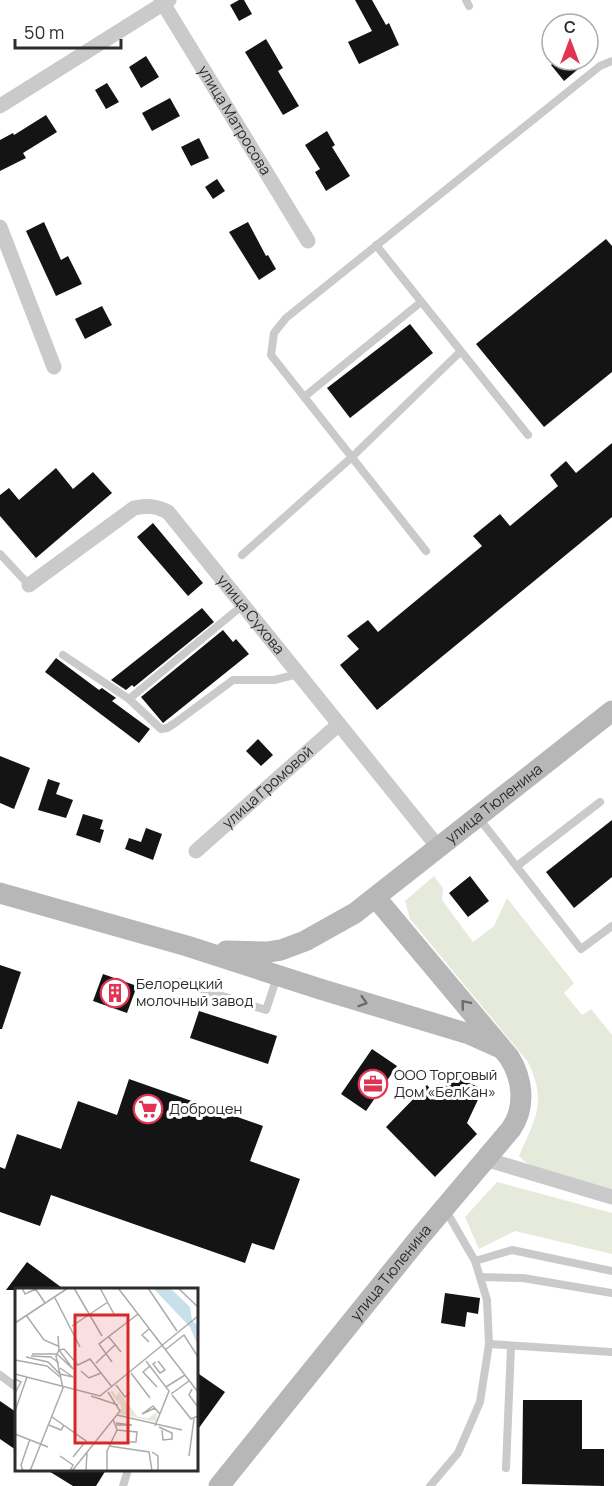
<svg xmlns="http://www.w3.org/2000/svg" width="612" height="1486" viewBox="0 0 612 1486" font-family="Manrope,sans-serif">
  <rect width="100%" height="100%" fill="#fff"/>
  <path fill="#e5eadb" d="M434,876L443,888L442,900L473,942L494,926L507,898L574,983L564,993L582,1015L591,1009L612,1035V1191L532,1168L519,1156C536,1117 547,1103 528,1062L410,919L405,901Z
    M497,1182L612,1213V1254L515,1231L479,1249L465,1217Z"/>
  <path fill="#141414" d="M239,0H244L252,14L239,21L230,5Z
    M355,0H372L386,25L389,23L399,45L359,64L348,42L372,31Z
    M266,39L283,68L278,71L299,106L283,115L245,52Z
    M146,56L159,77L141,88L129,67Z
    M557,60H589L564,81L551,65Z
    M107,83L119,102L106,109L95,90Z
    M170,98L180,116L152,131L142,113Z
    M46,115L57,132L23,153L26,158L0,171V140L13,133L14,135Z
    M327,131L335,145L332,147L350,176L326,191L315,172L320,169L305,145Z
    M199,138L209,158L191,166L181,147Z
    M217,179L225,191L213,199L205,187Z
    M44,222L61,260L68,256L82,284L56,296L26,231Z
    M248,222L266,256L268,255L276,269L259,280L229,232Z
    M606,239L612,246V372L544,427L476,344Z
    M102,306L112,325L85,339L75,319Z
    M410,324L433,353L350,418L327,388Z
    M612,443V517L377,710L340,665L359,649L347,636L368,620L378,632L482,546L473,536L500,514L510,526L558,486L550,475L566,461L576,473Z
    M56,468L73,489L93,472L112,493L36,558L0,516V495L9,488L19,500Z
    M153,523L203,583L188,596L137,537Z
    M202,608L214,622L134,687L132,685L126,690L111,680Z
    M223,630L233,642L236,639L249,654L163,723L141,697Z
    M56,658L99,690L102,688L116,698L112,701L150,729L139,743L45,672Z
    M258,739L273,755L261,766L246,751Z
    M0,756L30,768L14,809L0,803Z
    M48,779L60,783L56,794L73,800L66,818L38,810Z
    M83,814L103,820L100,829L104,830L100,843L76,835Z
    M612,820V877L574,908L546,872Z
    M146,828L162,834L153,860L125,849L129,838L141,842Z
    M470,876L489,901L468,917L449,893Z
    M0,965L21,972L2,1029H0Z
    M103,974L137,986L127,1013L93,1001Z
    M199,1011L277,1036L268,1064L190,1038Z
    M372,1049L397,1066L366,1111L341,1094Z
    M450,1075L483,1089L467,1123L477,1134L435,1177L386,1127L427,1085L439,1099Z
    M129,1079L263,1126L250,1161L300,1179L274,1250L252,1243L245,1263L51,1195L40,1226L0,1212V1167L5,1169L17,1134L61,1149L78,1101L117,1115Z
    M27,1262L65,1290H6Z
    M445,1293L480,1298L478,1314L467,1312L465,1327L441,1323Z
    M196,1372L225,1392L196,1432Z
    M523,1400H582V1449H604V1486L522,1484Z
    M0,1401L16,1412V1450L0,1439Z
    M47,1470H106L96,1486H73Z"/>
  <g fill="none" stroke-linecap="round" stroke-linejoin="round">
    <path stroke="#cacaca" stroke-width="8" d="M466,0L469,6
      M376,245L528,435
      M304,397L421,302
      M426,551L271,355L274,333L286,318L600,66L612,61
      M0,554L29,585
      M242,555L352,457L461,351
      M63,655L129,699L161,729L167,728L175,723L233,680H274L298,674
      M129,699L243,605
      M478,817L581,949L612,926
      M517,866L600,802
      M178,982L266,1010L277,977
      M475,1261L512,1250L612,1271
      M480,1277L523,1278L612,1293
      M489,1344L612,1352
      M0,1375L16,1387
      M506,1468L511,1346
      M123,1486L128,1470
      M430,1486L458,1453L480,1402L489,1344L487,1300L475,1261L445,1209"/>
    <g stroke="#cacaca" stroke-width="15">
      <path id="s1" d="M161,0L308,241"/>
      <path d="M0,106L169,0"/>
      <path d="M0,227L54,367"/>
      <path id="s2" d="M29,585L134,508C147,505 156,506 168,512L438,847"/>
      <path id="s3" d="M196,851L339,724"/>
      <path d="M485,1159L612,1197"/>
    </g>
    <g stroke="#b7b7b7" stroke-width="21">
      <path d="M0,893L187,946L320,989L469,1034L498,1047"/>
      <path id="s4" d="M226,951L268,952L281,950L305,941L355,913L612,711"/>
      <path id="s5" d="M219,1486L419,1238L511,1129C526,1107 523,1079 509,1057L376,898"/>
    </g>
  </g>
  <defs><path id="oneway-chevron" d="M-2-3.5L2.5 0L-2 3.5" fill="none" stroke-width="1.6" stroke-linecap="round" stroke-linejoin="round" transform="scale(1.5)"/></defs>
  <g stroke="#6b6b6b">
    <use href="#oneway-chevron" transform="translate(363 1002) rotate(17)"/>
    <use href="#oneway-chevron" transform="translate(465 1004) rotate(-130)"/>
  </g>
  <defs>
    <g id="building-ring" transform="scale(1.5)"><circle r="9.5" fill="#fff" stroke="#e03452" stroke-width="1.5"/><path d="M-4-6H4V6H1V3H-1V6H-4ZM-2.5-4.3h1.7v1.8h-1.7ZM.8-4.3h1.7v1.8H.8ZM-2.5-1h1.7V.8h-1.7ZM.8-1h1.7V.8H.8Z" fill="#e03452"/></g>
    <g id="office-ring" transform="scale(1.5)"><circle r="9.5" fill="#fff" stroke="#e03452" stroke-width="1.5"/><path d="M-6-3h4V-5.5h4V-3h4V5H-6ZM-1-4.5V-3h2v-1.5ZM-6 0V1H6V0Z" fill="#e03452"/></g>
    <g id="supermarket-ring" transform="scale(1.5)"><circle r="9.5" fill="#fff" stroke="#e03452" stroke-width="1.5"/><path d="M-6-5.5h2.5l.6 2H6L4.5 2H-2.5L-4.4-4H-6ZM-1.5 3.2a1.3 1.3 0 1 0 .1 0ZM3 3.2a1.3 1.3 0 1 0 .1 0Z" fill="#e03452"/></g>
  </defs>
  <g fill-rule="evenodd">
    <use href="#building-ring" x="115" y="993"/>
    <use href="#office-ring" x="373" y="1084"/>
    <use href="#supermarket-ring" x="148" y="1109"/>
  </g>
  <g text-anchor="middle" stroke-width="6" stroke-linejoin="round" paint-order="stroke">
    <g font-size="15" fill="#2d2d2d" stroke="#fff">
      <text dy="5" stroke="none"><textPath href="#s1" startOffset="141">улица Матросова</textPath></text>
      <text dy="5" stroke="none"><textPath href="#s2" startOffset="297">улица Сухова</textPath></text>
      <text dy="5" stroke="none"><textPath href="#s3" startOffset="96">улица Громовой</textPath></text>
      <text dy="5" stroke="none"><textPath href="#s4" startOffset="315">улица Тюленина</textPath></text>
      <text dy="5" stroke="none"><textPath href="#s5" startOffset="274">улица Тюленина</textPath></text>
    </g>
    <g font-size="15" fill="#2d2d2d" stroke="#fff" text-anchor="start">
      <text x="136" y="989">Белорецкий<tspan x="136" dy="17">молочный завод</tspan></text>
      <text x="394" y="1080">ООО Торговый<tspan x="394" dy="17">Дом «БелКан»</tspan></text>
      <text x="169" y="1114">Доброцен</text>
    </g>
  </g>
  <g transform="translate(15 1288)">
    <rect width="183" height="183" fill="#fff"/>
    <path d="M97,102L101,108L104,104L123,129L133,130L142,124L141,134L105,126L106,118L95,104Z" fill="#e5eadb"/>
    <path d="M138,0H155L175,19L177,32L183,38V58L175,39Z" fill="#c7e0ea"/>
    <path fill="none" stroke="#ababab" stroke-width="1.5" d="M7,0L10,6L21,1M20,0L30,15M59,0L87,48M85,0L100,28M103,0L183,104M133,0L162,43M163,0L183,19M40,10L65,59M11,27L29,52L43,58M0,35L53,0M57,38L93,14M43,48L44,62L49,61L63,77L75,71L97,99M93,48L106,64M134,54L127,47L134,41M150,62L169,47L183,69M17,66H42L58,81L44,62M16,68L36,69L44,75M11,69L33,74L45,86L58,89L45,80M0,72L32,78L45,89M131,73L154,103L140,138M97,74L84,56L123,26M141,74L138,76L145,85L150,82L143,73M81,75L100,57M135,78L128,84L142,99M66,83L74,90L86,85M116,85L135,110M0,86L85,108L183,28M0,91L6,94L0,105M101,97L110,109L115,105M151,99L170,87M177,101L174,107L183,119M156,106L174,93M157,107L176,131L183,128M76,108L103,117M140,120L127,126L138,118L145,126M0,123L12,89M102,127L167,142M37,129L71,153L58,169M101,135L117,137H101M34,137L46,142L49,137M144,139L157,145V151L148,152L147,142M102,142L122,144L121,154H113M0,146L33,159M94,158L134,164L137,183M137,164L143,168V183M45,168L58,177L55,183M174,168L179,131M8,183L6,177L15,151M15,183L48,100L41,68L44,62M57,183L105,123L93,104M71,183L72,164M92,183V163L102,142L98,131"/>
    <path fill="#d62828" fill-opacity="0.15" stroke="#d62828" stroke-width="3" d="M60,27H113V155H60Z"/>
    <rect width="183" height="183" fill="none" stroke="#2d2d2d" stroke-width="3"/>
  </g>
  <g transform="translate(570 42)"><circle r="28" fill="#ffffff" stroke="#ababab" stroke-width="1.5"/>
  <path d="M0-4.5L10 22L0 15L-10 22Z" fill="#e03452"/>
  <text y="-9" font-size="16" font-weight="bold" text-anchor="middle" fill="#2d2d2d">С</text>
  </g>
  <path d="M15 39v9h106v-9" fill="none" stroke="#2d2d2d" stroke-width="3"/>
  <text x="24" y="39" font-size="18" fill="#2d2d2d" stroke="#ffffff" stroke-width="4.5" paint-order="stroke">50 m</text>
</svg>
